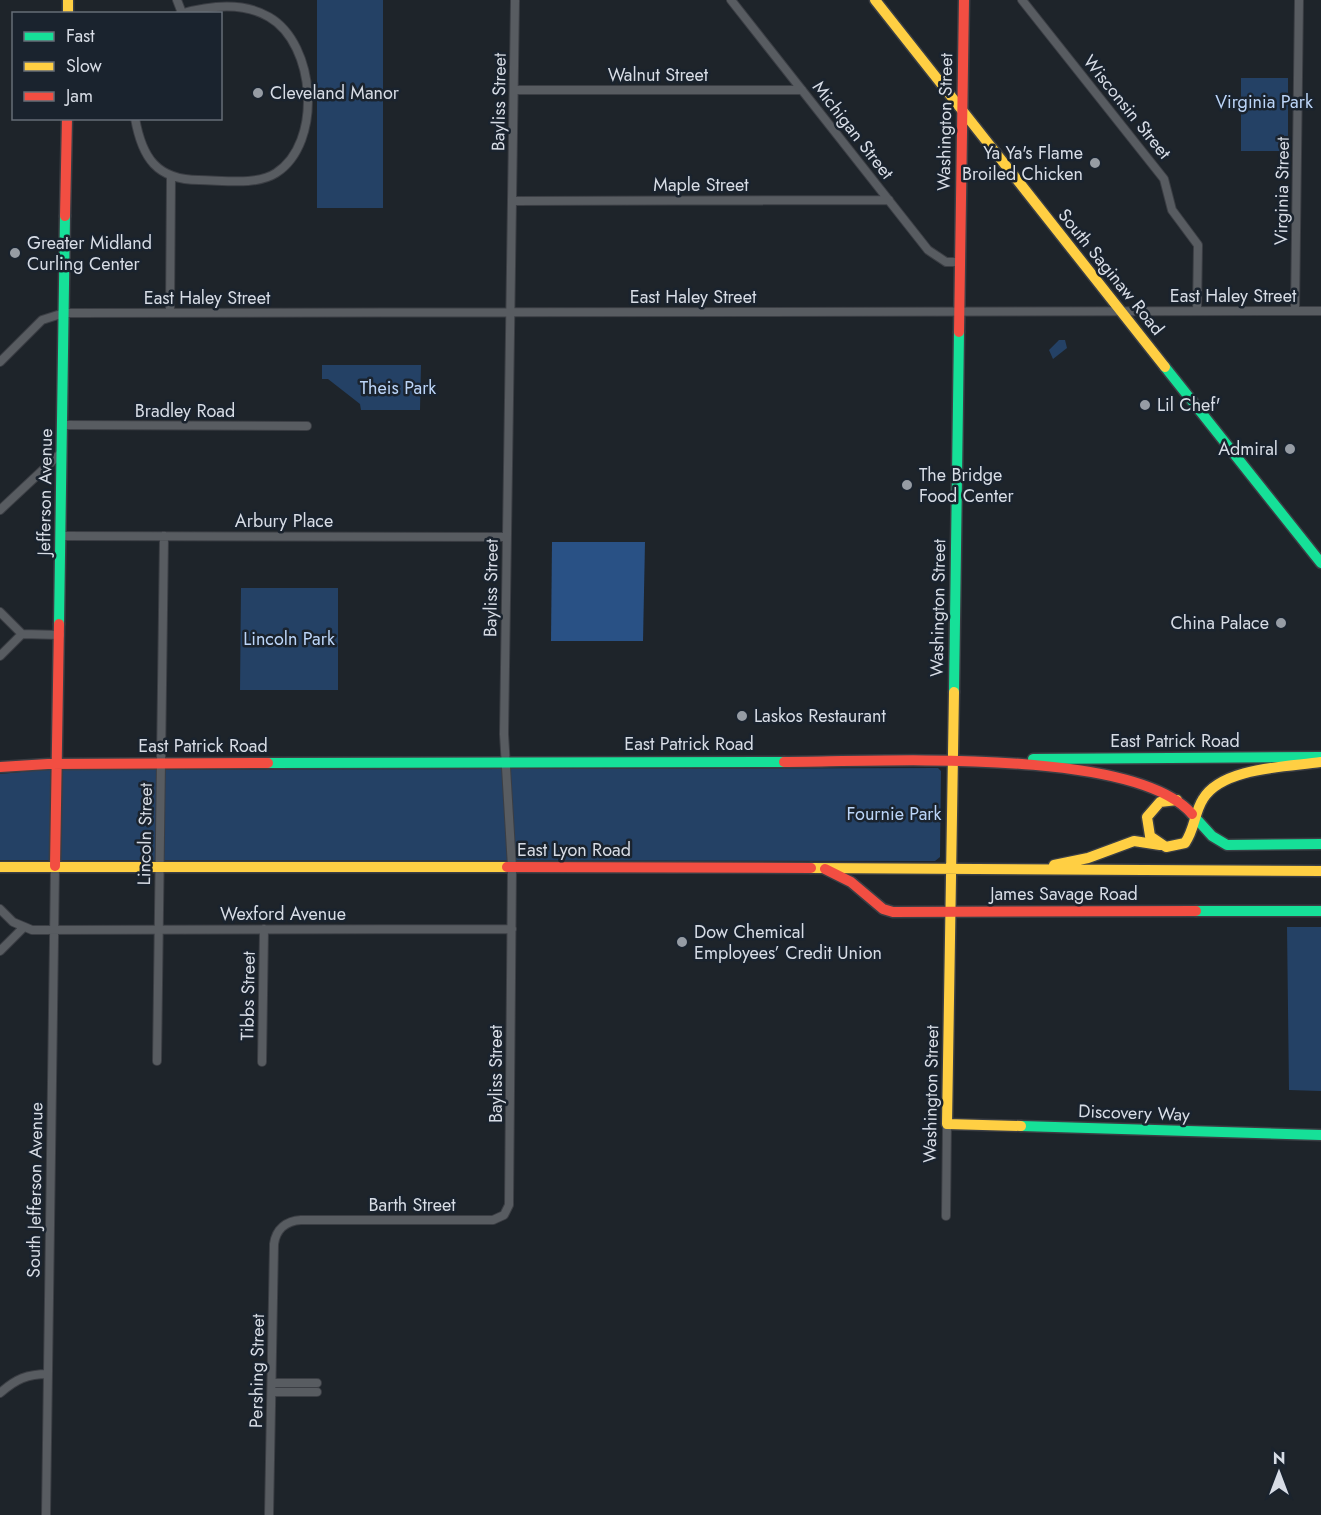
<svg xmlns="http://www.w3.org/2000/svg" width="1321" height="1515" viewBox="0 0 1321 1515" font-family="Jost,sans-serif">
  <rect width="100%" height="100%" fill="#1e242a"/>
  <path fill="#244165" d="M317,0H383V208H317Z
    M1241,78H1288V151H1241Z
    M1059,340H1065L1067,348L1053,359L1049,350Z
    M322,365H421L420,410H361L360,404L328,379H322Z
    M241,588H338V690H240Z
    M938,768L941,771L940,857L935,861L0,860V774L42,770Z
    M1287,927H1321V1091L1289,1090Z"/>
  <path fill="#295185" d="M552,542H645L643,641H551Z"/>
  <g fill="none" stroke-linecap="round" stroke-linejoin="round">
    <g stroke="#3b3e44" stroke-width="10">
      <path id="street" d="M177,0L182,13
        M731,0L928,250L946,262H959
        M1022,0L1164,179L1172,210L1198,245L1197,311
        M514,90H802
        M135,118C142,158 157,180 199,180C222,180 256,186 276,173C323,143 316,44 269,17C242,1 208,6 180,14
        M512,201L889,200
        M1295,311L1299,0
        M170,313L171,178
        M0,362L42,320L64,313L1321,311
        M63,425L307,426
        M0,510L62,452
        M61,536L507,537
        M0,612L22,634L60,635
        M0,656L22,634
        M0,909L13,922L32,930L512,929
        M0,951L23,928
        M157,1061L164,536
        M262,1062L264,929
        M946,1216L947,1124
        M272,1383H317
        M272,1392H317
        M0,1393C16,1379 27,1374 48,1374
        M46,1515L55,866
        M269,1515L274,1244C276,1229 286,1221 301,1220H493L504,1215L509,1205L512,867L504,734L515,0"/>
    </g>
    <g stroke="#3b3e44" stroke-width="13">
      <path id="fast" d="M1165,367L1321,563
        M59,624L65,216
        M954,692L959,332
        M1033,759L1321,757
        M268,763L784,762
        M1192,814L1212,836L1227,845L1321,844
        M1196,911H1321
        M1021,1126L1321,1135"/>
    </g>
    <g stroke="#3b3e44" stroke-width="13">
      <path id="slow" d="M68,0V14
        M875,0L1165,367
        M954,692L947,1124L1021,1126
        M1177,800L1160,802L1147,817L1150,836L1166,847L1185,843C1195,829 1194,813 1203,799C1222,767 1288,767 1321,762
        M1054,865L1088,858L1134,841L1160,845
        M0,867H507
        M811,868L1321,871"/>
    </g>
    <g stroke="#3b3e44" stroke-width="13">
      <path id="jam" d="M65,216L67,118
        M959,332L964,0
        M784,762C874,762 1133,746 1192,814
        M0,767L48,764L268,763
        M55,866L59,624
        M507,867L811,868
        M825,869L851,882L883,909L893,912L1196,911"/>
    </g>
    <use href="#street" stroke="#585c61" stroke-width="8"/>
    <use href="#fast" stroke="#16e098" stroke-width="10"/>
    <use href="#slow" stroke="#ffcf43" stroke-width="10"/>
    <use href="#jam" stroke="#f24e42" stroke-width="10"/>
  </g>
  <g fill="#969ca4" stroke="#1a232e" stroke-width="2">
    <circle cx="258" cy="93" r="6"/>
    <circle cx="1095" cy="163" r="6"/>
    <circle cx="15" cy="253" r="6"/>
    <circle cx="1145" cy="405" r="6"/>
    <circle cx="1290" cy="449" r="6"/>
    <circle cx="907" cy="485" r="6"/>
    <circle cx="1281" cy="623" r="6"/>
    <circle cx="742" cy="716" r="6"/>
    <circle cx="682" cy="942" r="6"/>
  </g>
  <g text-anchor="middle" stroke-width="5" stroke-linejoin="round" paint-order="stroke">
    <g font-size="18" fill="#d7dce5" stroke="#1a232e">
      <text x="658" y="81">Walnut Street</text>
      <text transform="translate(499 102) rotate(-89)" y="6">Bayliss Street</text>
      <text transform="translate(1127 107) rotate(51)" y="6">Wisconsin Street</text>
      <text transform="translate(945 122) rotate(-89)" y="6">Washington Street</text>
      <text transform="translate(853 130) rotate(52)" y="6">Michigan Street</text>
      <text x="701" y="191">Maple Street</text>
      <text transform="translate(1282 191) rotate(-89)" y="6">Virginia Street</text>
      <text transform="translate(1111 272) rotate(51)" y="6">South Saginaw Road</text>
      <text x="1233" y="302">East Haley Street</text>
      <text x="693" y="303">East Haley Street</text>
      <text x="207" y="304">East Haley Street</text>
      <text x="185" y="417">Bradley Road</text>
      <text transform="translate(45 492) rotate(-89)" y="6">Jefferson Avenue</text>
      <text x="284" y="527">Arbury Place</text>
      <text transform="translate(491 588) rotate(-89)" y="6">Bayliss Street</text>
      <text transform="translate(938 608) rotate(-89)" y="6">Washington Street</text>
      <text x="1175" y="747">East Patrick Road</text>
      <text x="689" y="750">East Patrick Road</text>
      <text x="203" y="752">East Patrick Road</text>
      <text transform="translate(145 834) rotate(-89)" y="6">Lincoln Street</text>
      <text x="574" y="856">East Lyon Road</text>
      <text x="1064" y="900">James Savage Road</text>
      <text x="283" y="920">Wexford Avenue</text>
      <text transform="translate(248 996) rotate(-89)" y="6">Tibbs Street</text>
      <text transform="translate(496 1074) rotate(-90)" y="6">Bayliss Street</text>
      <text transform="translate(931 1094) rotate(-89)" y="6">Washington Street</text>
      <text transform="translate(1134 1113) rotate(2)" y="6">Discovery Way</text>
      <text transform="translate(35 1190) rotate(-89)" y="6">South Jefferson Avenue</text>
      <text x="412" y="1211">Barth Street</text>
      <text transform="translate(257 1371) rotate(-89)" y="6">Pershing Street</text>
    </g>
    <g font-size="18" fill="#d7dce5" stroke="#1a232e" text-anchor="start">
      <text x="270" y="99">Cleveland Manor</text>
      <text x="1083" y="159" text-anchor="end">Ya Ya's Flame<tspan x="1083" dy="21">Broiled Chicken</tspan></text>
      <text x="27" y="249">Greater Midland<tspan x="27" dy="21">Curling Center</tspan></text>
      <text x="1157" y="411">Lil Chef'</text>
      <text x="1278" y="455" text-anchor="end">Admiral</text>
      <text x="919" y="481">The Bridge<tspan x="919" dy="21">Food Center</tspan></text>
      <text x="1269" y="629" text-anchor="end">China Palace</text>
      <text x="754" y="722">Laskos Restaurant</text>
      <text x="694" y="938">Dow Chemical<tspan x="694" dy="21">Employees’ Credit Union</tspan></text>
    </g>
    <g font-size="18" fill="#bcd5f8" stroke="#1a232e">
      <text x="1264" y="108">Virginia Park</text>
      <text x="398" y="394">Theis Park</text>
      <text x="289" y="645">Lincoln Park</text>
      <text x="894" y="820">Fournie Park</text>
    </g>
  </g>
  <rect x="12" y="12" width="210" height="108" fill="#1a232e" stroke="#666d77" stroke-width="1.5"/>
  <rect x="24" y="32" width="30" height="9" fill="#16e098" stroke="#666d77" stroke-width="1.5"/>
  <text x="66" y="42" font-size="18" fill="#d7dce5">Fast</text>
  <rect x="24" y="62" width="30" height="9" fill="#ffcf43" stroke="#666d77" stroke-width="1.5"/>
  <text x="66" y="72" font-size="18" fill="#d7dce5">Slow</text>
  <rect x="24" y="92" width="30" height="9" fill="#f24e42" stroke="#666d77" stroke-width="1.5"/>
  <text x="66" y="102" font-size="18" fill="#d7dce5">Jam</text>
  <g transform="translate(1279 1473)" stroke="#1a232e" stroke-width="4.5" paint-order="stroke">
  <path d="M0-4.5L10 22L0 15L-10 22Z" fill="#d7dce5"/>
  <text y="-9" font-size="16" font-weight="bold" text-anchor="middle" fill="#d7dce5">N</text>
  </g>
</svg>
